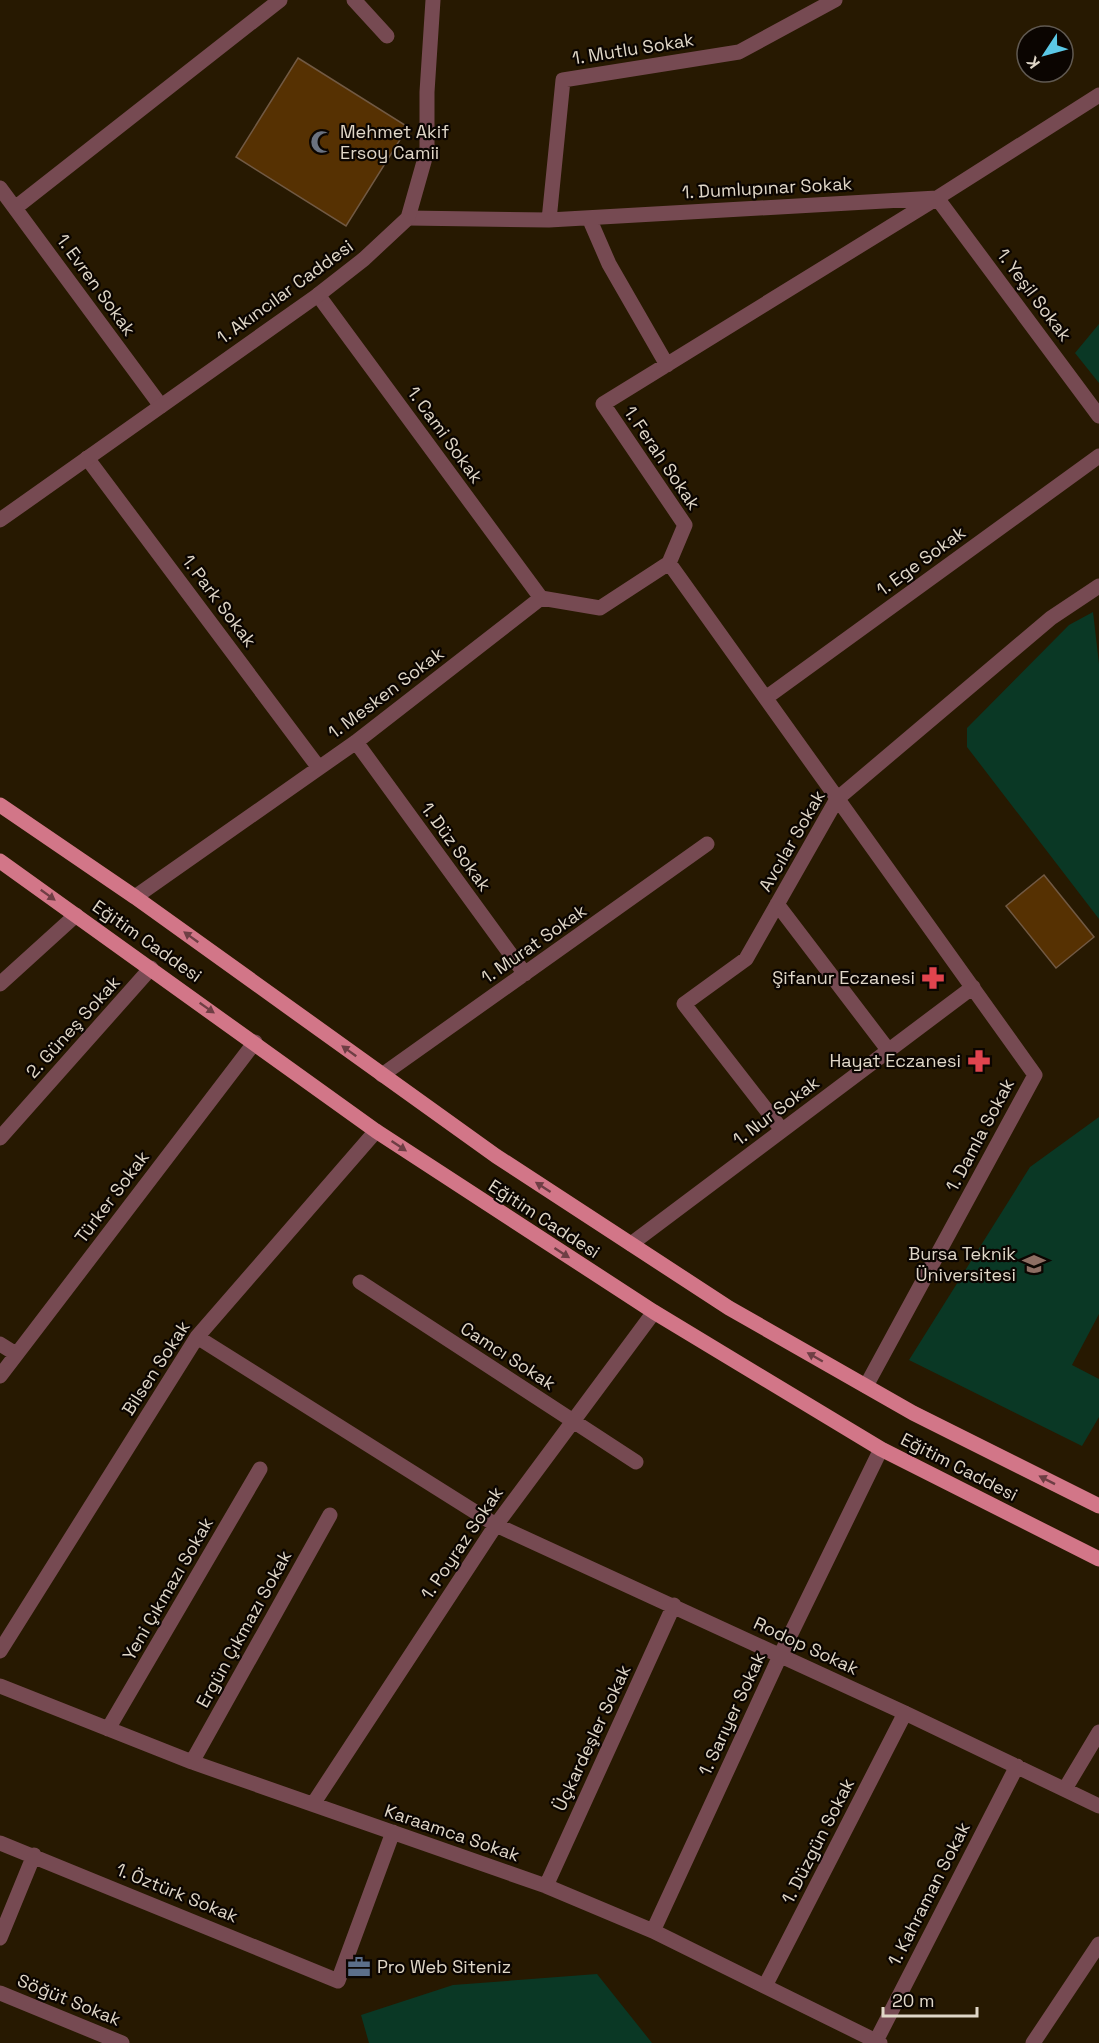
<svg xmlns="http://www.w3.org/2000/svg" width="1099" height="2043" viewBox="0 0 1099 2043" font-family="'Space Grotesk',sans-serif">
  <rect width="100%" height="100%" fill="#271901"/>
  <path fill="#0a3825" d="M1099,324V383L1075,353Z
    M1093,612L1099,664V919L967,747V728L1069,625Z
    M1099,1117V1314L1072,1365L1099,1379V1417L1082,1446L909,1360L1030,1167Z
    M597,1974L652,2043H369L361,2015L453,1985Z"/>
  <path fill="#563102" stroke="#715943" stroke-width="1.5" d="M298,58L408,127L346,226L236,157Z
    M1044,875L1094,937L1056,968L1006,906Z"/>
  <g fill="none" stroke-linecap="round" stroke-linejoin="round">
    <path stroke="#764a52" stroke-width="15" d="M354,0L387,36
      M0,188L161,406
      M15,208L280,0
      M408,218L549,220L937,198L1099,95
      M589,218L609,264L667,365
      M549,220L563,80L739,52L835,0
      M318,295L541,598
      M87,458L319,768
      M767,697L1099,456
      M356,742L525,974
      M135,897L356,742L541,598L600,608L669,563
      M777,904L889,1051
      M0,984L76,915
      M382,1075L707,844
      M782,1130L684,1004L746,959L837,799L1051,618L1099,586
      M0,1138L151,968
      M631,1244L973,987
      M360,1282L636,1462
      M197,1337L496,1525L905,1713L1099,1806
      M0,1344L16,1354
      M0,1376L255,1042
      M866,1386L1035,1075L669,563L685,525L603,404L937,198L1099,416
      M0,1651L197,1337L376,1131
      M0,1686L192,1762L546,1886L653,1931L880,2043
      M108,1729L260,1469
      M192,1762L330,1515
      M1065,1789L1099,1732
      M313,1804L496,1525L654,1312
      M0,1843L338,1981L393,1832
      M546,1886L674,1605
      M653,1931L780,1656L881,1449
      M0,1938L34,1855
      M765,1986L905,1713
      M0,1993L122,2043
      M876,2041L1017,1766
      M1033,2043L1099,1944"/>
    <path stroke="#764a52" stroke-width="15" d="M0,520L318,295L364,259L408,218L427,151V92L433,0"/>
    <path stroke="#d27688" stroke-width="15" d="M0,805L135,897L496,1156L729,1308L913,1413L1099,1506
      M0,861L376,1131L654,1312L881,1449L1099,1559"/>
  </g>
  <defs><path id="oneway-solid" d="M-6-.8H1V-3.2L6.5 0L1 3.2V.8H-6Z" transform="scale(1.5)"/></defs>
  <g fill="#6e3e44">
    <use href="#oneway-solid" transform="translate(48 895) rotate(36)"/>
    <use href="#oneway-solid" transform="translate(191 937) rotate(-144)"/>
    <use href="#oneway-solid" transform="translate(207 1008) rotate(35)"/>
    <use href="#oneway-solid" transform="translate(349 1051) rotate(-144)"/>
    <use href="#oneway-solid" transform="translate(399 1146) rotate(34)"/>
    <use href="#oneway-solid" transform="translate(543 1187) rotate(-147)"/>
    <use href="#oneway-solid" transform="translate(562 1253) rotate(33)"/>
    <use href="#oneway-solid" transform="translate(815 1357) rotate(-150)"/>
    <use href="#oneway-solid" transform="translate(1047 1480) rotate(-153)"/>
  </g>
  <defs>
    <g id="mosque-bare" transform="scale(1.8)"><path d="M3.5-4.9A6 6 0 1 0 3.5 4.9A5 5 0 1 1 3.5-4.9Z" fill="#6b7280" stroke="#0b0501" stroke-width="2.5" paint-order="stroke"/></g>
    <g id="pharmacy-bare" transform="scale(1.8)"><path d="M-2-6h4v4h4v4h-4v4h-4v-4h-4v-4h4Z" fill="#e0444e" stroke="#0b0501" stroke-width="2.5" paint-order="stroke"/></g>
    <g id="university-bare" transform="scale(1.8)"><path d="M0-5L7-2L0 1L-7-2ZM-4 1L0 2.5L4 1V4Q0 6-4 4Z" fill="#8d6e63" stroke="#0b0501" stroke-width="2.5" paint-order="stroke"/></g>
    <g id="office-bare" transform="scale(1.8)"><path d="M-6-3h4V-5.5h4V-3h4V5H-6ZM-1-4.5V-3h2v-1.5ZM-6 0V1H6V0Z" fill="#5c6f8a" stroke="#0b0501" stroke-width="2.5" paint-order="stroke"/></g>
  </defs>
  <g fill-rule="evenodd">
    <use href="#mosque-bare" x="322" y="142"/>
    <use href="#pharmacy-bare" x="933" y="978"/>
    <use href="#pharmacy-bare" x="979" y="1061"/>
    <use href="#university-bare" x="1034" y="1264"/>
    <use href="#office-bare" x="359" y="1967"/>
  </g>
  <g text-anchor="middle" stroke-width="4.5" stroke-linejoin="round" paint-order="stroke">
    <g font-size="18" fill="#e0d7c8" stroke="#0b0501">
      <text transform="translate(633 49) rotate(-9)" y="6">1. Mutlu Sokak</text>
      <text transform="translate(767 188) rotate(-3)" y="6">1. Dumlupınar Sokak</text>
      <text transform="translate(96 285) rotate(54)" y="6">1. Evren Sokak</text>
      <text transform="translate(285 292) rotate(-36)" y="6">1. Akıncılar Caddesi</text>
      <text transform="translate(1034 295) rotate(53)" y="6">1. Yeşil Sokak</text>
      <text transform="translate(445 435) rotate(54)" y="6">1. Cami Sokak</text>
      <text transform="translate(662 458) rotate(56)" y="6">1. Ferah Sokak</text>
      <text transform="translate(921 561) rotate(-36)" y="6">1. Ege Sokak</text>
      <text transform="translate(219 601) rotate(53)" y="6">1. Park Sokak</text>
      <text transform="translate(386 693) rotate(-37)" y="6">1. Mesken Sokak</text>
      <text transform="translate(792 841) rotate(-60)" y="6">Avcılar Sokak</text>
      <text transform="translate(456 847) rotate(54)" y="6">1. Düz Sokak</text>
      <text transform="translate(147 941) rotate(35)" y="6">Eğitim Caddesi</text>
      <text transform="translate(534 944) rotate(-35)" y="6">1. Murat Sokak</text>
      <text transform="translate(73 1027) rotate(-48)" y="6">2. Güneş Sokak</text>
      <text transform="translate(776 1111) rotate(-37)" y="6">1. Nur Sokak</text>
      <text transform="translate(980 1135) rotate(-62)" y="6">1. Damla Sokak</text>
      <text transform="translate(112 1197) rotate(-53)" y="6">Türker Sokak</text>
      <text transform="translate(544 1219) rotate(33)" y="6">Eğitim Caddesi</text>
      <text transform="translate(508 1356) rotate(33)" y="6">Camcı Sokak</text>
      <text transform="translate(156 1368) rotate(-57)" y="6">Bilsen Sokak</text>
      <text transform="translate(959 1467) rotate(27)" y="6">Eğitim Caddesi</text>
      <text transform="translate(462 1543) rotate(-56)" y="6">1. Poyraz Sokak</text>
      <text transform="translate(168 1589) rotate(-60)" y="6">Yeni Çıkmazı Sokak</text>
      <text transform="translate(244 1629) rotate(-61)" y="6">Ergün Çıkmazı Sokak</text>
      <text transform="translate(806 1646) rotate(25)" y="6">Rodop Sokak</text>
      <text transform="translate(732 1714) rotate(-65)" y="6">1. Sarıyer Sokak</text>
      <text transform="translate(592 1738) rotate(-65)" y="6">Üçkardeşler Sokak</text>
      <text transform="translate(452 1833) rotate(19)" y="6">Karaamca Sokak</text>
      <text transform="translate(818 1841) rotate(-63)" y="6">1. Düzgün Sokak</text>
      <text transform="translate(177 1893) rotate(22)" y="6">1. Öztürk Sokak</text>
      <text transform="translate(929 1894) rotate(-63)" y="6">1. Kahraman Sokak</text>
      <text transform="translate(69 2000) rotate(22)" y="6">Söğüt Sokak</text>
    </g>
    <g font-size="18" fill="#e0d7c8" stroke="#0b0501" text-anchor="end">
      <text x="340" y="138" text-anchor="start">Mehmet Akif<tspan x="340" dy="21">Ersoy Camii</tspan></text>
      <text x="915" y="984">Şifanur Eczanesi</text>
      <text x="961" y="1067">Hayat Eczanesi</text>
      <text x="1016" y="1260">Bursa Teknik<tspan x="1016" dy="21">Üniversitesi</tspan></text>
      <text x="377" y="1973" text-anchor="start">Pro Web Siteniz</text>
    </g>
  </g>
  <g transform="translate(1045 54) rotate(234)"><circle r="28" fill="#0b0501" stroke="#605951" stroke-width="1.5"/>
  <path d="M0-4.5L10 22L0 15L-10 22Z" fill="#5bc8e6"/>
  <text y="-9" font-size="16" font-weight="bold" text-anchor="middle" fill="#e0d7c8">K</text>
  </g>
  <path d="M883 2007v9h94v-9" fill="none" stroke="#e0d7c8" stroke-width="3"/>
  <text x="892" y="2007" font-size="18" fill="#e0d7c8" stroke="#0b0501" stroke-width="4.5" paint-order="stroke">20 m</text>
</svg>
